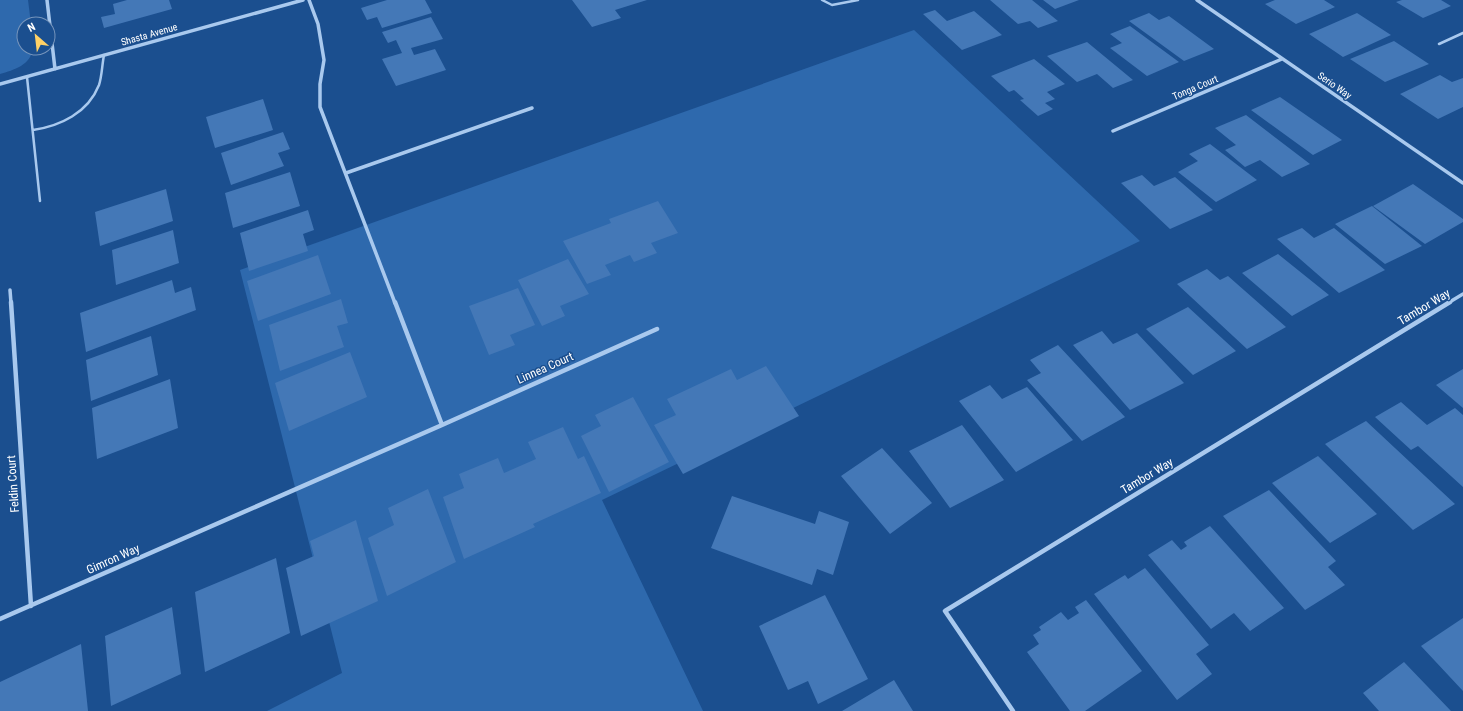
<svg xmlns="http://www.w3.org/2000/svg" width="1463" height="711" viewBox="0 0 1463 711" font-family="'Roboto Condensed',sans-serif">
  <rect width="100%" height="100%" fill="#1b4f8f"/>
  <path fill="#2e69ad" d="M0,0H28L31,24H24V48H33C31,65 14,70 0,74Z
    M914,30L1140,241L602,500L703,711H267L342,673L240,270Z"/>
  <path fill="#4478b7" d="M127,0H169L172,9L104,28L101,17L115,14L113,4Z
    M387,0H425L432,13L382,28L377,17L367,20L361,8Z
    M572,0H647L615,10L621,18L592,27Z
    M990,0H1032L1058,21L1038,28L1030,21L1018,24Z
    M1043,0H1079L1055,9Z
    M1275,0H1324L1335,7L1296,24L1265,4Z
    M1402,0H1441L1451,6L1423,18L1396,2Z
    M935,10L947,21L974,11L1002,35L962,50L923,14Z
    M1149,13L1159,20L1169,16L1214,49L1184,61L1129,21Z
    M1357,13L1391,35L1343,57L1309,34Z
    M431,17L443,39L411,48L414,55L435,49L446,70L396,86L382,59L402,53L396,40L388,43L382,32Z
    M1130,26L1179,62L1147,76L1110,48L1122,43L1110,34Z
    M1394,41L1429,64L1385,82L1350,59Z
    M1087,42L1133,80L1113,88L1097,74L1077,82L1047,56Z
    M1034,59L1065,84L1047,92L1055,99L1045,103L1053,109L1038,116L1020,100L1024,99L1014,90L1009,92L991,76Z
    M1440,75L1452,82L1463,78V107L1438,119L1400,94Z
    M1280,97L1342,140L1313,155L1251,110Z
    M263,99L273,130L215,148L206,117Z
    M1246,115L1310,164L1282,177L1260,160L1245,167L1225,150L1236,145L1215,128Z
    M283,132L290,149L278,153L284,166L231,185L221,153Z
    M1210,144L1257,180L1216,202L1178,172L1198,161L1189,154Z
    M290,172L300,206L233,228L225,193Z
    M1142,175L1154,186L1175,177L1213,210L1170,229L1121,183Z
    M1413,184L1463,219V222L1425,244L1373,206Z
    M166,189L173,221L100,246L95,212Z
    M658,201L678,233L651,243L657,253L634,262L630,255L605,265L611,275L587,284L563,241L611,223L609,219Z
    M1372,206L1422,246L1385,264L1335,224Z
    M308,210L314,230L303,234L308,251L249,271L240,233Z
    M1302,228L1314,238L1334,228L1385,270L1339,293L1277,239Z
    M173,230L179,263L116,285L112,250Z
    M1278,254L1329,295L1292,316L1242,273Z
    M318,255L331,294L258,321L247,281Z
    M568,259L589,294L560,306L565,316L542,326L518,280Z
    M1207,269L1220,280L1228,276L1286,327L1247,349L1177,284Z
    M172,280L175,293L191,287L196,310L86,352L80,313Z
    M518,288L535,325L510,335L515,345L489,355L469,306Z
    M341,299L348,323L337,326L344,347L280,371L269,325Z
    M1188,307L1236,351L1193,375L1146,329Z
    M1102,331L1113,344L1137,333L1184,383L1130,410L1073,345Z
    M151,336L158,375L91,401L86,360Z
    M1058,345L1125,417L1082,441L1027,380L1041,373L1030,360Z
    M350,352L367,397L289,431L275,383Z
    M766,366L799,416L683,474L654,425L676,415L667,399L731,369L737,380Z
    M1463,369V408L1436,385Z
    M170,379L178,428L97,459L92,408Z
    M990,385L1002,399L1027,387L1073,440L1016,472L959,401Z
    M633,397L669,462L609,492L581,436L601,426L595,415Z
    M1401,402L1427,425L1455,408L1463,415V487L1418,446L1411,450L1375,417Z
    M1366,421L1455,504L1413,530L1325,444Z
    M962,425L1004,480L950,508L909,451Z
    M563,427L578,459L584,456L601,493L533,524L535,527L464,559L443,497L464,488L459,474L498,458L504,473L536,459L528,442Z
    M882,448L932,503L890,534L841,476Z
    M1318,456L1377,514L1330,543L1272,483Z
    M428,489L456,562L387,596L368,538L394,525L388,508Z
    M1269,490L1336,561L1328,567L1345,585L1305,610L1223,516Z
    M732,496L815,524L819,511L849,522L833,575L817,569L812,585L711,548Z
    M356,520L378,601L301,636L286,568L314,556L310,541Z
    M1210,526L1284,608L1250,631L1234,613L1211,629L1148,555L1172,540L1181,550L1187,546L1184,542Z
    M276,558L290,633L205,672L195,592Z
    M1145,568L1209,645L1196,654L1212,674L1177,700L1094,594L1125,575L1128,579Z
    M825,595L868,679L818,704L808,681L788,690L759,626Z
    M1086,600L1142,671L1085,711H1070L1027,652L1039,644L1033,635L1041,630L1039,627L1061,612L1068,620L1079,613L1075,607Z
    M172,607L181,674L111,706L105,636Z
    M1463,618V691L1421,646Z
    M81,644L88,711H0V682Z
    M1404,662L1451,711H1379L1363,693Z
    M894,680L913,711H842Z"/>
  <g fill="none" stroke-linecap="round" stroke-linejoin="round">
    <path stroke="#a9c9ee" stroke-width="2.5" d="M822,0L832,5L858,0
      M1439,44L1463,33
      M27,77L40,201
      M33,130C60,126 88,113 99,85C102,76 102,65 104,55"/>
    <path stroke="#a9c9ee" stroke-width="3.5" d="M47,0L55,69
      M309,0L318,24L324,60L320,84V107L395,303
      M1197,0L1463,183
      M0,84L303,0
      M1113,131L1282,59
      M346,173L532,108
      M10,290L11,303
      M1448,303L1463,294"/>
    <path stroke="#a9c9ee" stroke-width="4.5" d="M11,302L31,606
      M442,425L657,329
      M0,619L442,425L395,302
      M1013,711L945,611L1450,302"/>
  </g>
  <g text-anchor="middle" stroke-width="3" stroke-linejoin="round" paint-order="stroke">
    <g font-size="10" fill="#fff" stroke="#1b4f8f">
      <text transform="translate(149 34) rotate(-16)" y="4">Shasta Avenue</text>
      <text transform="translate(1335 85) rotate(35)" y="4">Serio Way</text>
      <text transform="translate(1195 87) rotate(-23)" y="4">Tonga Court</text>
    </g>
    <g font-size="12" fill="#fff" stroke="#1b4f8f">
      <text transform="translate(1424 307) rotate(-31)" y="4">Tambor Way</text>
      <text transform="translate(545 368) rotate(-24)" y="4">Linnea Court</text>
      <text transform="translate(1147 476) rotate(-31)" y="4">Tambor Way</text>
      <text transform="translate(13 484) rotate(-94)" y="4">Feldin Court</text>
      <text transform="translate(113 559) rotate(-24)" y="4">Gimron Way</text>
    </g>
  </g>
  <g transform="translate(36 36) rotate(332)"><circle r="19" fill="#1b4f8f" stroke="#7695bc"/>
  <path d="M0-3L7 15L0 10L-7 15Z" fill="#ffd166"/>
  <text y="-6" font-size="11" font-weight="bold" text-anchor="middle" fill="#ffffff">N</text>
  </g>
</svg>
